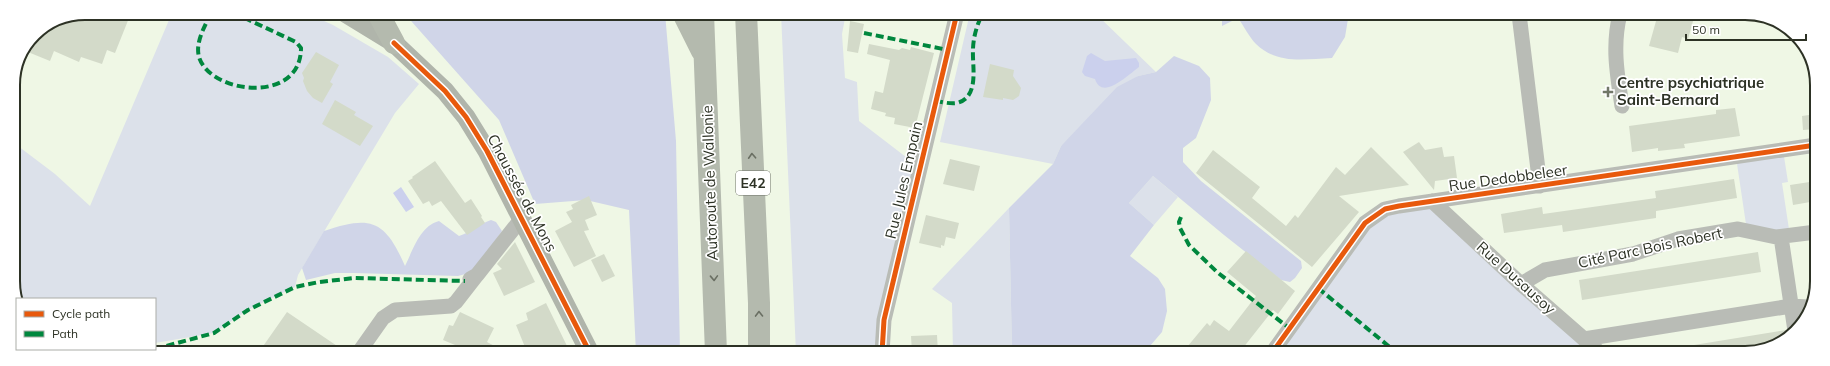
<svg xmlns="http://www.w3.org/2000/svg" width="1830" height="366" viewBox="0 0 1830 366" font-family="Mulish,sans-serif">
  <rect width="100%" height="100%" fill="#eff7e5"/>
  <path fill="#dce1ea" d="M172,13H306L333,25L388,57L419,84L395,113L298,275L295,287L248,310L214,333L155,343V299H17V302L15,299L14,143L55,174L90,206Z
    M781,13H846L842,34L845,78L857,82L859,121L919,167L882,353H796Z
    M970,13H1095L1156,72L1138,76L1061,146L1053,164L940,142Z
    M1783,150L1788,182L1782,183L1790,236L1747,231L1736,157Z
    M1153,176L1178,197L1154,225L1129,203Z
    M1432,201L1600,353H1272L1365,223Z
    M1009,208L1012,353H953L952,303L932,289Z"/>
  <path fill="#d0d5e8" d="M404,13H665L676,141L680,353H636L629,210L586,200L535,204L499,120Z
    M1222,13H1349L1345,37L1332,58C1304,59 1278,65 1256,44C1249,37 1244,26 1238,18L1222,26Z
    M1174,56L1199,66L1210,78L1211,100L1196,138L1183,148V162L1201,181L1301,261L1302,268L1295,278L1290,282L1281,280L1224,235L1153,176L1129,203L1154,225L1130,256L1158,278L1165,289L1167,311L1162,332L1144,353H1012L1009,208L1053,164L1061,146L1117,87L1138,76L1156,72Z
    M491,220L496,222L502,231L477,267L469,273L458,276L354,273H335L306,280L302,268L324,231C371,215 385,220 405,266C413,250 420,226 439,221L459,236C470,233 479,224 491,220Z"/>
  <path fill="#cbd0ed" d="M1091,53L1105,61L1136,58L1139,63V67C1128,75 1102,101 1095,79L1085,76L1082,72L1087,56Z
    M401,187L414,207L406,212L393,193Z"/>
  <path fill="#d3dac9" d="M85,13H131L115,53L107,50L102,64L81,57L79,62L54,51L50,61L23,50L34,34L58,18Z
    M1658,14H1695L1688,39L1682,37L1678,53L1649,46Z
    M850,21L864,24L858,53L847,51Z
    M869,44L899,50L902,48L910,50L911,47L934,53L915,128L894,124L895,118L885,116L886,113L871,109L875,91L883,93L890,60L867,54Z
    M316,52L339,65L330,82L333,84L322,103L313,98L307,91L303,81L304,78L302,73Z
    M990,64L1014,70L1013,76L1021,88L1019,96L1013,100L1003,98V100L983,97Z
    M335,100L356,112L354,115L373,126L360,146L322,124Z
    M1735,108L1740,136L1684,144L1685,148L1658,151V148L1632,152L1629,126L1716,114V110Z
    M1816,114V129L1803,130L1802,116Z
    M1419,142L1425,150L1442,147L1444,157L1454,156L1457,178L1435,181L1434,190L1403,152Z
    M1371,147L1409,185L1339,196L1359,212L1312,267L1196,173L1213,150L1260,187L1252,198L1286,226L1295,215L1298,218L1336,167L1345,175Z
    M950,159L980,166L974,191L943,184Z
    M435,161L465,203L471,199L482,216L481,217L485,223L467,235L441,201L432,206L429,201L423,204L408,181L413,178L412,177Z
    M1734,179L1737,198L1656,211V218L1563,232L1562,225L1504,233L1501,214L1542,207L1543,214L1656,198L1655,191Z
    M1816,181V201L1793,205L1790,185Z
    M589,196L597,215L585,220L589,230L584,231L596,256L574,267L555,231L572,222L566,212L573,209L571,205Z
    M926,215L959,223L955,239L946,237L944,246L941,245V248L919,243Z
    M515,242L535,282L504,296L493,273L502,269L497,264Z
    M1246,251L1295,291L1278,314L1273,310L1239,353H1182L1207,323L1210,326L1214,320L1229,331L1256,296L1227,272Z
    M1758,252L1761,272L1582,300L1579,280Z
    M604,254L615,276L602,282L591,260Z
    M546,303L567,346L555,352H527L516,325L528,320L526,313Z
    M287,312L346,352H259Z
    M460,312L494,328L487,342L506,352H472L443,340L449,325L453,326Z
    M1786,330L1788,337L1749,353H1688V346Z
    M937,335L938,353H912L911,336Z"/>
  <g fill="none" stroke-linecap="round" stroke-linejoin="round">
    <path stroke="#b9bcb6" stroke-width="15" d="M1519,14L1540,186
      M1620,14C1612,45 1617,74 1622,106
      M1432,201L1521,284L1600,353
      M1781,237L1795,331
      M470,279L477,275L522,218
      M1521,284L1545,270L1633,254L1678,239L1738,229L1776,237L1816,232
      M1584,339L1791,306L1808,307
      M359,352L383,318L395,310L451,306L456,302L477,275
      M882,353L884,320L957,13
      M1272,353L1365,223L1385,209L1399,206L1816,145"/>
    <path stroke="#b0b5ab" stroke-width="19" d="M345,13L394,43L445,91L466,117L487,151L590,353"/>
    <path stroke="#b4baae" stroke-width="22" d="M378,13L394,43
      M683,13L702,51
      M703,13L716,353
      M746,13L759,303V353"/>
    <path stroke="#00873e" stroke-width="4" stroke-dasharray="8 4" stroke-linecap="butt" d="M211,13C205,26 195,42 199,57C210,94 301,105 301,48L296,42L234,13
      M864,33L948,50
      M935,101C942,102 950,104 957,103C980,97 972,66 973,50C973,38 977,24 983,13
      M1181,217L1179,222L1180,228L1189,245L1217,272L1289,328
      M1318,288L1397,353
      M155,349L214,333L248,310L295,287L319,282L355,278L465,281
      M141,352L154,349"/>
    <g stroke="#fff" stroke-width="8">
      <path id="cycleway" d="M394,43L445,91L466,117L487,151L590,353
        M882,353L884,320L957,13
        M1272,353L1365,223L1385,209L1399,206L1816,145"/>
    </g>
    <use href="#cycleway" stroke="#e8590c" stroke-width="5"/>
  </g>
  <defs><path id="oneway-chevron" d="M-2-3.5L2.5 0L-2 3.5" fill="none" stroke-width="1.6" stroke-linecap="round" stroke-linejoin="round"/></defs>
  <g stroke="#6a6f63">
    <use href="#oneway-chevron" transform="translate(752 156) rotate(-93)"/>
    <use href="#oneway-chevron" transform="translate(714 278) rotate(88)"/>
    <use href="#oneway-chevron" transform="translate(759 314) rotate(-91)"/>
  </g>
  <path fill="#717768" stroke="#fff" stroke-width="1.5" d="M1606 86h4v4h4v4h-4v4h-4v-4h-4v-4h4z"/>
  <g text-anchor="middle" stroke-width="3.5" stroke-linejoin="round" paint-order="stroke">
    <rect fill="#fff" stroke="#6c7066" stroke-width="1" x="736" y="171" width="34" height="24" rx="3"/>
    <g font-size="14" font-weight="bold" fill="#2d3225">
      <text x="753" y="188">E42</text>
    </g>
    <g font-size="15" font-weight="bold" fill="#2d3225" stroke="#fff" text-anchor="start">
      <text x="1617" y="88">Centre psychiatrique<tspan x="1617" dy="17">Saint-Bernard</tspan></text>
    </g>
    <g font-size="15" fill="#2d3225" stroke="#fff">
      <text transform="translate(1508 178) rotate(-8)" y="5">Rue Dedobbeleer</text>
      <text transform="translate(904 180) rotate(-77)" y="5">Rue Jules Empain</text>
      <text transform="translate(710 183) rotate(-92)" y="5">Autoroute de Wallonie</text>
      <text transform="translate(522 193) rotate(62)" y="5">Chaussée de Mons</text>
      <text transform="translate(1650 248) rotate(-12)" y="5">Cité Parc Bois Robert</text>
      <text transform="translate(1516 278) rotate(42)" y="5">Rue Dusausoy</text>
    </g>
  </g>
  <path d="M0 0H1830V366H0ZM85 20H1745A65 65 0 0 1 1810 85V281A65 65 0 0 1 1745 346H85A65 65 0 0 1 20 281V85A65 65 0 0 1 85 20Z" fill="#fff" fill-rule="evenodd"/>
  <path fill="none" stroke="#2d3225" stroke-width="2" d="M85 20H1745A65 65 0 0 1 1810 85V281A65 65 0 0 1 1745 346H85A65 65 0 0 1 20 281V85A65 65 0 0 1 85 20Z"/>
  <rect x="16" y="298" width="140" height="52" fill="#ffffff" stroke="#abada8"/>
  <rect x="24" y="311" width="20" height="6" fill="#e8590c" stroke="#abada8"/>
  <text x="52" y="318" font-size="12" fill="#2d3225">Cycle path</text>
  <rect x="24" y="331" width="20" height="6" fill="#00873e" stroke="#abada8"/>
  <text x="52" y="338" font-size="12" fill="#2d3225">Path</text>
  <path d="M1686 34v6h120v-6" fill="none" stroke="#2d3225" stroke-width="2"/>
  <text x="1692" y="34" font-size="12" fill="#2d3225" stroke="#ffffff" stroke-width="3" paint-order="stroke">50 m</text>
</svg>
